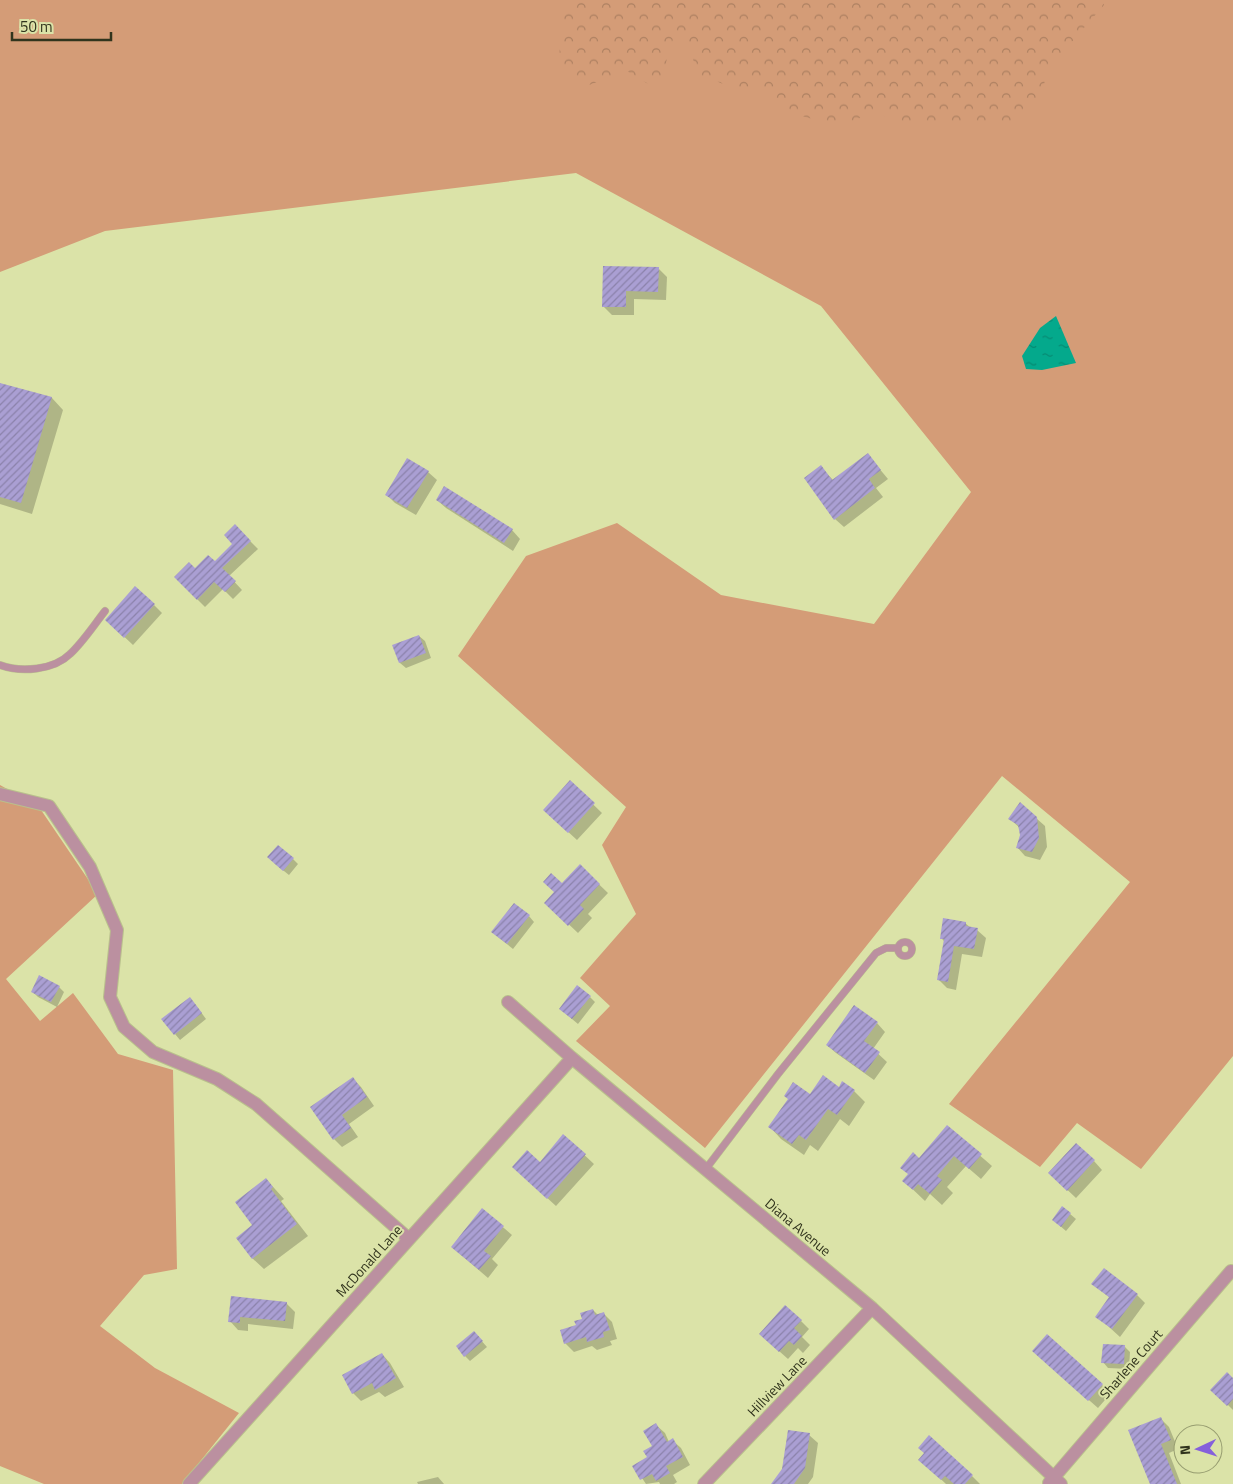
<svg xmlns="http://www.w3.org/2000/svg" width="1233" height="1484" viewBox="0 0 1233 1484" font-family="'Titillium Web',sans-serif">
  <defs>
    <pattern id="forest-crowns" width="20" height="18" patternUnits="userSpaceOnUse" patternTransform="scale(1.25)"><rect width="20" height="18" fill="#d49c77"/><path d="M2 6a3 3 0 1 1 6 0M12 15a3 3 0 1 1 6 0" fill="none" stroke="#ad8061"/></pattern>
    <pattern id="water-ripples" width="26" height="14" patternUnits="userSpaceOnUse" patternTransform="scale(1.25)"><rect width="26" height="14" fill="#04a98c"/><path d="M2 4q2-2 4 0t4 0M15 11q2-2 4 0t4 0" fill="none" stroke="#068a72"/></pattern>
    <pattern id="building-hatch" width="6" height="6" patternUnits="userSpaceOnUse" patternTransform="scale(1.25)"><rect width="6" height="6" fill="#aa9fd3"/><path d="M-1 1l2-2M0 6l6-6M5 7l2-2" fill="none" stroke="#8b82ab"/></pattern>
  </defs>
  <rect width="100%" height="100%" fill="#dbe3a8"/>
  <path fill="#d49c77" d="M0,0H1233V1056L1141,1169L1077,1123L1040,1167L949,1104L1130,882L1002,776L705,1148L576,1041L610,1006L580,978L636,914L602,845L626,807L458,656L526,556L617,523L721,595L874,624L971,492L821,306L576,173L105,231L0,272Z
    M0,785L39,807L98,894L6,979L40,1021L73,993L118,1054L173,1070L177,1269L144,1275L100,1326L155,1368L239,1413L182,1484H44L0,1466Z"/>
  <path fill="url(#forest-crowns)" d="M566,0H1103L1104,5L1048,69L1042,92L1011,121L891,122L879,111L838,126L798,115L754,86L747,94L716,81L701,82L687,42L675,32L658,90L627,71L589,85L558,64Z"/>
  <path fill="url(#water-ripples)" d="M1056,316L1076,363L1042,370L1026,369L1022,356L1040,328Z"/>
  <path fill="#0003" d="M658,268L667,277L666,300L634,299V315H612L603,306Z
    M0,384L52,398L63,410L32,514L0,504Z
    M868,455L888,479L876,488L883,497L844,527L835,519L821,467L833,480Z
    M428,472L437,480L416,515L395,503L387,495Z
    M437,500L512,530L520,539L513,551L446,508Z
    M235,526L258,549L229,576L242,590L233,599L223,589L205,607L175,577L215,562L234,544Z
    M154,605L162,613L133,645L115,628Z
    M419,636L425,641L431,658L406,668L400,663L394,646Z
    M570,782L602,813L577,840L553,818Z
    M1036,818L1045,826L1047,847L1040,860L1025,856L1017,847L1021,835L1020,828L1010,819Z
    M293,859L298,864L289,875L274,863Z
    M580,866L608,893L588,914L592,918L578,933L546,903Z
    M529,916L534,922L513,949L498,937Z
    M965,923L971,928L977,930L986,938L982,957L962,954L956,990L947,988L939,980L945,942L941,938Z
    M59,987L64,992L57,1007L38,997L32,991Z
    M590,997L595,1002L578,1024L566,1014Z
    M195,1004L206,1019L180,1040L175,1034Z
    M877,1023L885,1032L873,1049L887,1062L874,1080L836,1053L827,1045Z
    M353,1079L361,1087L374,1106L349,1124L358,1137L342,1147L334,1139Z
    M839,1088L854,1091L865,1102L849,1126L840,1119L818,1151L810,1145L804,1155L781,1139L770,1127L789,1099L810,1096Z
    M947,1127L992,1166L981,1179L966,1166L947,1187L953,1193L942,1205L930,1194L925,1201L904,1181Z
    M564,1136L594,1164L556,1206L522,1175L540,1163Z
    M1094,1161L1102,1170L1076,1198L1058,1181Z
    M266,1179L284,1199L281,1201L308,1236L264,1269L252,1258L254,1226Z
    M1063,1208L1076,1219L1066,1231L1059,1225Z
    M483,1210L512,1235L492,1259L498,1265L488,1278L452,1247Z
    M1093,1284L1137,1295L1145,1303L1120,1337L1097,1316L1110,1298Z
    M232,1298L286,1303L295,1312L293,1329L248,1324V1331L238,1330L230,1321Z
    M593,1310L598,1315L604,1314L612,1322L617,1339L610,1341L612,1345L597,1350L592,1346L574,1352L565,1343L577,1326Z
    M801,1321L809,1329L802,1337L810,1345L803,1353L798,1348L788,1359L770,1343Z
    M1047,1336L1111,1393L1098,1408L1042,1359Z
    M479,1338L487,1347L470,1361L465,1356Z
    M1125,1347L1130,1352L1129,1369L1108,1368L1103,1362Z
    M382,1354L390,1363L404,1387L385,1397L379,1392L361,1401L353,1393Z
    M1233,1380V1410L1212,1389Z
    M1161,1419L1169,1427L1178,1449L1169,1453L1181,1484H1152Z
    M656,1425L665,1433L669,1442L672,1440L681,1448L690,1465L673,1475L677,1482L674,1484H660L659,1482L646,1484L634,1466L648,1458L654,1447Z
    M809,1435L818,1443L813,1477L808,1484H775L783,1470Z
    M929,1437L972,1476L980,1484H946L929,1468L926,1454Z
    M438,1477L444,1484H418L417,1482Z"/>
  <path fill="url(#building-hatch)" d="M603,266L659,267L658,292L626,291V307H602Z
    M0,383L52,397L21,503L0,497Z
    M868,453L881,470L869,479L875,488L834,520L804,478L821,465L832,480Z
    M407,458L429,471L407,508L385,495Z
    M444,486L513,529L504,543L436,500Z
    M235,524L251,541L222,568L236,581L225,592L214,582L197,600L174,577L189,562L195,568L208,555L215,561L232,544L224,535Z
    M135,586L155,604L124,638L105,620Z
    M419,635L426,653L399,663L392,645Z
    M570,780L595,803L568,833L543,810Z
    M1020,802L1037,817L1039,838L1032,852L1016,848L1020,835L1018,825L1008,819Z
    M278,845L294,858L283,871L267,857Z
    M580,864L600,884L580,905L584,909L568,926L544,903L554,892L543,882L551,873L562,883Z
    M514,903L530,915L507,944L491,932Z
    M943,918L966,922V926L978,928L974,949L954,946L948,982L937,980L944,939H940Z
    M39,975L60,986L51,1002L31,992Z
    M577,985L591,996L572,1019L559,1009Z
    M190,997L202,1013L174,1035L161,1019Z
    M854,1005L878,1022L864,1041L880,1052L865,1073L826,1045Z
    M823,1075L839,1087L842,1081L855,1090L837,1115L828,1109L806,1140L799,1135L792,1144L768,1127L788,1099L784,1096L793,1082L810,1094Z
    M353,1077L367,1097L342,1115L351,1128L333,1140L310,1107Z
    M947,1125L982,1154L969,1169L954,1156L937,1176L942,1180L930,1194L918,1184L913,1190L902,1181L908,1174L900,1168L913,1152L919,1158Z
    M563,1134L586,1154L547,1199L512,1167L527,1150L540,1162Z
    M1076,1143L1095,1160L1067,1191L1048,1173Z
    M266,1178L273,1187L271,1189L297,1224L252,1259L236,1238L252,1225L235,1202Z
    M1062,1206L1071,1213L1061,1227L1052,1220Z
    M482,1208L504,1226L484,1251L491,1256L479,1270L451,1247Z
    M1104,1268L1138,1294L1112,1329L1095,1317L1109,1297L1091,1284Z
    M231,1296L287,1302L285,1321L240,1317V1323L228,1322Z
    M785,1305L802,1320L794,1328L802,1336L794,1345L789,1341L779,1352L759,1334Z
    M593,1309L595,1315L604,1312L610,1330L603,1332L604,1337L587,1342L586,1337L564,1344L560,1330L576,1325L574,1321L582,1319L580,1313Z
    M474,1331L483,1341L464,1357L456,1346Z
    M1047,1334L1103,1384L1088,1401L1032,1351Z
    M1103,1344L1125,1345L1124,1364L1101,1363Z
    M382,1353L396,1378L375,1390L372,1383L352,1394L342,1375Z
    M1227,1372L1233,1378V1399L1227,1406L1210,1390Z
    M1161,1417L1171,1440L1161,1444L1177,1484H1150L1128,1430Z
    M656,1423L667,1442L673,1438L683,1457L666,1466L670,1473L656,1481L652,1474L640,1480L632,1466L647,1457L643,1451L652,1446L643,1431Z
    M788,1430L810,1433L805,1468L794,1484H771L782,1469Z
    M929,1435L973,1475L965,1484H954L945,1476L941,1480L918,1460L924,1453L918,1448Z"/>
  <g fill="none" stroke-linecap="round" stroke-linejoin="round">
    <g stroke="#b9c08c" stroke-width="8">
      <path id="service" d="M0,665C21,673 54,670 70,654C83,642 94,625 105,611
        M898 949a7 7 0 1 1 14 0a7 7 0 1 1-14 0Z
        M705,1170L778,1074L876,953L886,948H898"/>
    </g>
    <g stroke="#b9c08c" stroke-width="14">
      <path id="minor" d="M0,794L49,806L90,867L117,930L110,997L124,1027L153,1052L217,1079L256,1104L409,1239
        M508,1002L572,1058L872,1308L1061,1484
        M1049,1483L1231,1271
        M189,1484L572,1058
        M704,1484L872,1308"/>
    </g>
    <use href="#service" stroke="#bb90a0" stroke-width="7"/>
    <use href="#minor" stroke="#bb90a0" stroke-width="12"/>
  </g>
  <g text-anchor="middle" stroke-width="4" stroke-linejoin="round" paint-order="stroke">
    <g font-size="14" fill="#31341d" stroke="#dbe3a8">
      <text transform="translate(798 1227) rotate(40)" y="5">Diana Avenue</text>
      <text transform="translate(369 1261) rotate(-48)" y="5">McDonald Lane</text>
      <text transform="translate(1131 1364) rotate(-49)" y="5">Sharlene Court</text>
      <text transform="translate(777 1386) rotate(-46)" y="5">Hillview Lane</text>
    </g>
  </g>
  <g transform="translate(1198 1449) rotate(266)"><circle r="24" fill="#dbe3a8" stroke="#979d70"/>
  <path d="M0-4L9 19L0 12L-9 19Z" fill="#8560db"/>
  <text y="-8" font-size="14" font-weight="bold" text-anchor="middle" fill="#31341d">N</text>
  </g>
  <path d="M12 32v8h99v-8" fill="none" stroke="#31341d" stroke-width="2.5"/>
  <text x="20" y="32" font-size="15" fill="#31341d" stroke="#dbe3a8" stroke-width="4" paint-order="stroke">50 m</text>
</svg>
